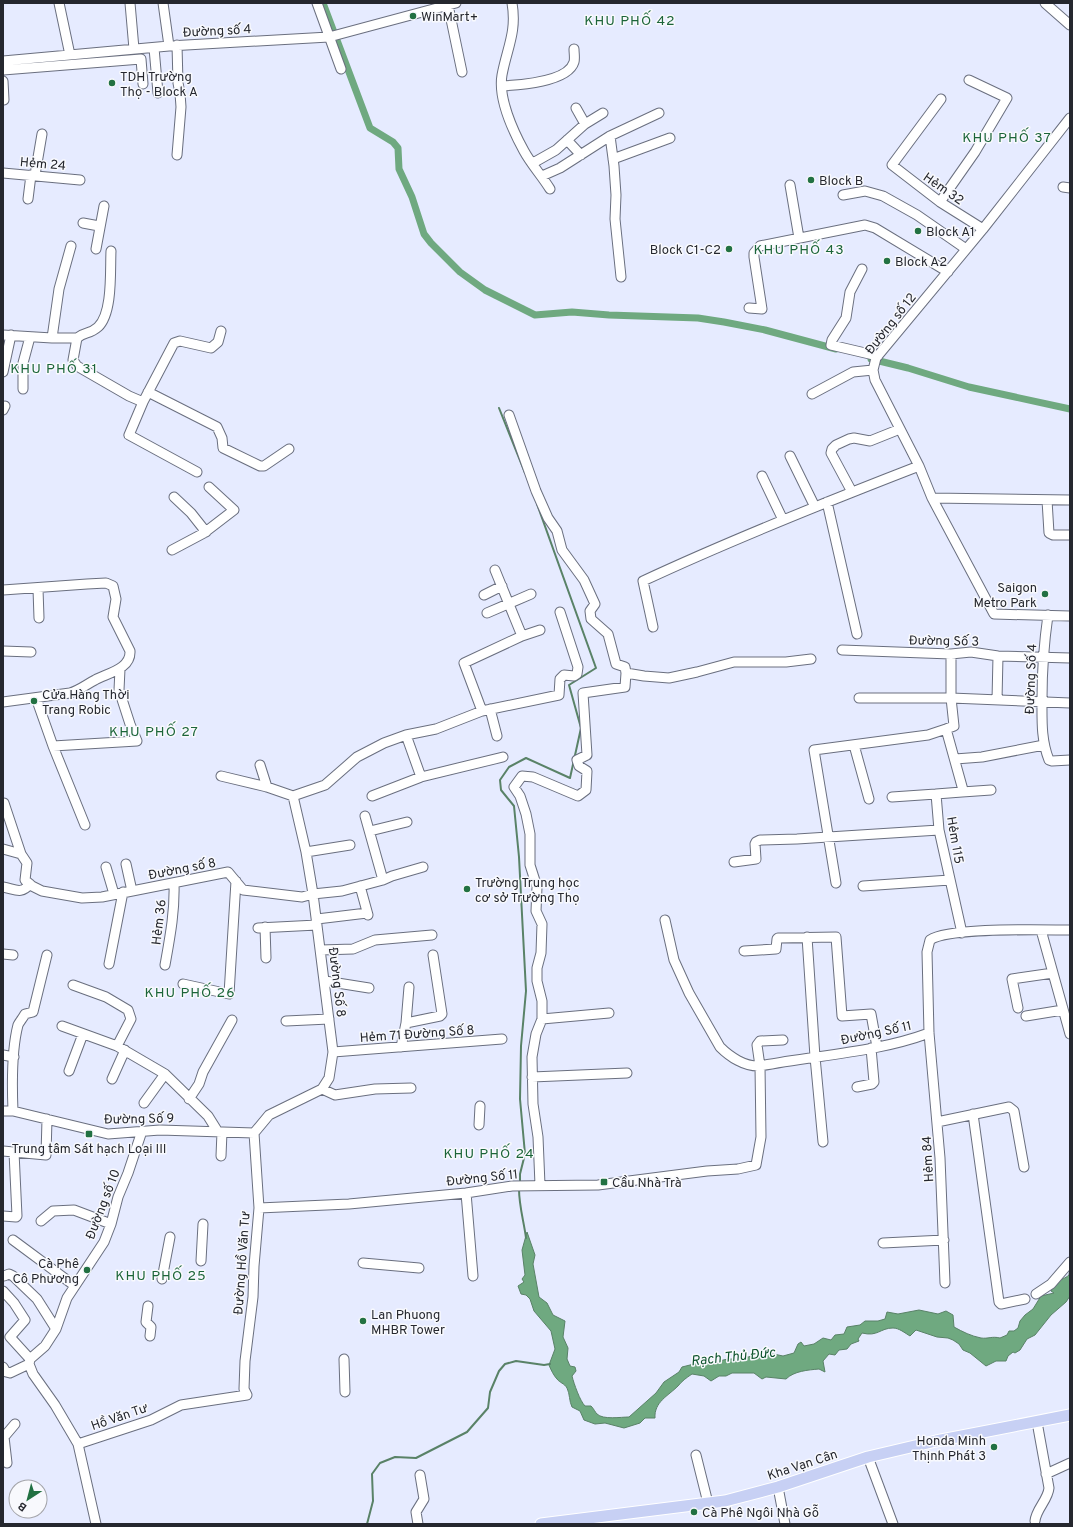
<svg xmlns="http://www.w3.org/2000/svg" width="1073" height="1527" viewBox="0 0 1073 1527" font-family="Overpass,sans-serif">
  <rect width="100%" height="100%" fill="#e6ebff"/>
  <path fill="#6fa980" stroke="#598267" d="M527,1232L535,1255L533,1264L539,1297L547,1303L553,1315L565,1321L563,1337L568,1348L567,1359L570,1366L575,1367L576,1371L572,1376C574,1384 580,1401 585,1406H591C594,1409 595,1412 597,1414C603,1420 621,1417 629,1417L656,1393L664,1382L679,1372L682,1367L698,1363L705,1364L728,1359H736L738,1356L749,1357L754,1353L758,1356H764L769,1353L783,1356L794,1353L798,1344L801,1342L804,1346L814,1344L823,1338L831,1340L835,1335L844,1334L847,1327L860,1325L865,1321H878L885,1319L887,1312L898,1314L919,1310L938,1314L946,1311L953,1315L954,1327C963,1332 971,1336 981,1338C988,1339 992,1336 1000,1338L1007,1335L1009,1331H1014L1018,1328L1020,1321L1025,1315L1033,1309L1041,1296L1054,1293L1051,1291C1056,1277 1061,1282 1069,1275L1070,1266V1296L1066,1302L1051,1315L1035,1335L1027,1339L1020,1350L1015,1353L1013,1352L1008,1356L1006,1361H996L986,1366L970,1353L963,1350L959,1344L953,1340L948,1338L937,1337L916,1330L910,1336C905,1333 899,1328 893,1328C880,1328 878,1337 862,1333L858,1339L859,1341L851,1344L847,1349L839,1350L835,1355L829,1354L823,1361L825,1372L819,1369C808,1370 794,1371 786,1379L766,1377L762,1379L754,1373H732L726,1376H719L711,1381L704,1376L692,1374C686,1378 682,1381 678,1386C668,1396 654,1402 655,1418H645L640,1423L624,1428L605,1423L595,1424L584,1420L580,1411L572,1407C569,1401 570,1394 567,1388C564,1383 560,1383 557,1379C554,1376 551,1370 549,1365L555,1349L551,1331L534,1311L530,1299L526,1295L521,1294L518,1286L524,1282L522,1279L525,1275L522,1250Z"/>
  <g fill="none" stroke-linecap="round" stroke-linejoin="round">
    <path stroke="#598267" stroke-width="2" d="M499,408L525,473
      M520,1183V1174L525,1154L520,1099L521,1046L526,991L519,857L514,806L501,790L500,780L509,767L526,758L570,778L581,728L569,685L596,668L537,504
      M519,1189C519,1206 524,1222 526,1238
      M367,1524L373,1501L372,1474L380,1463L395,1457L416,1458L467,1432L488,1408L490,1392L499,1371L505,1364L516,1361L544,1365L550,1364"/>
    <path stroke="#6fa980" stroke-width="7" d="M323,3L370,128L393,142L398,148L399,169L412,197L424,234L431,243L460,272L485,290L535,315L572,312L609,315L698,318L724,322L765,330L836,349
      M871,359L908,368L969,387L1070,409"/>
    <g stroke="#6a6f7f" stroke-width="11">
      <path id="minor" d="M59,3L70,55
        M130,3L134,49
        M163,3L169,46
        M317,3L341,69
        M512,3C517,32 507,48 502,75C498,98 513,131 524,151C531,164 542,176 550,189
        M1045,3L1070,25
        M448,5L462,72
        M154,48L158,93
        M3,61L169,46L329,37L456,3
        M3,70L141,59L143,84
        M3,81L4,100
        M502,86C519,85 568,82 574,62C575,58 574,53 574,49
        M941,99L892,165L940,202L983,229
        M576,108L585,124
        M1070,118L983,229L876,358L873,370L875,380L919,466L932,498L994,614L1070,616
        M610,136L614,166L616,195L615,219L621,277
        M567,140L581,155
        M177,155L181,107L180,93L178,83L177,45
        M613,159L670,138
        M533,163L556,150L585,124L603,113
        M3,173L80,180
        M35,175L42,134
        M542,176L560,168L610,136L659,113
        M790,185L799,238
        M1063,187L1070,188
        M843,195L865,191L883,196L917,215L966,249
        M28,199L31,175
        M940,202L975,152L1007,98L969,80
        M83,223L99,226
        M96,249L104,206
        M111,251C110,270 113,313 98,327C89,335 85,331 77,338L73,360L77,366L129,396L143,402
        M862,269L850,292L846,318L832,340L831,345L878,356
        M749,308L762,309L754,257V253L760,246L865,225L875,228L948,272
        M3,335L52,338H77
        M52,338L59,289L71,246
        M3,372L11,335
        M23,389V363L30,337
        M148,392L217,427L222,438L223,448L260,466H264L289,449
        M812,394L853,372L873,370
        M3,410L5,406
        M509,415L536,491L548,518L557,531L562,550L584,580L595,604L590,611L591,619L608,634L616,664L625,667L626,673L625,687L583,693L587,755L577,760L579,766L587,771L586,790L578,796L533,777L522,776L514,787L520,796L526,814L530,834V865L537,887L536,911L542,924L541,953L537,968V981L542,1001V1019L536,1034L532,1057L533,1104L538,1137L540,1185
        M790,456L815,507
        M197,472L129,435L143,402L174,343L180,341L211,348L218,342L221,331
        M762,476L783,520
        M852,492L831,453L832,449L836,445L849,439L854,438L870,441L900,429
        M174,497L191,513L206,532
        M932,498L1070,500
        M1047,500L1049,533L1053,535H1070
        M827,502L857,634
        M172,550L204,533L234,510L209,487
        M495,570L522,636L540,630
        M38,589L39,618
        M3,590L87,584L106,583L113,586L116,599L113,617L130,651C131,669 108,673 95,680C87,684 80,690 70,693L3,702
        M484,595L502,586
        M487,613L531,594
        M1048,615C1044,643 1042,670 1042,699C1042,720 1041,740 1049,760L1052,761L1070,760
        M653,627L643,581C733,539 826,502 919,466
        M842,650L951,654L971,652L998,656L1070,658
        M3,651L31,652
        M626,673L644,676L669,678L697,672L734,662H786L811,659
        M36,698L53,746L85,825
        M859,698H951L1070,703
        M997,700L998,656
        M490,709L497,736
        M482,711L464,663L522,636
        M406,735L421,777
        M854,745L869,799
        M53,746L137,741L130,724L119,690L120,669
        M955,759L982,757L1044,745
        M260,765L267,787
        M221,776L267,787L293,796
        M962,792L991,790
        M936,794L962,792L963,790L946,729
        M293,796L325,785L357,757L384,743L406,735L436,729L482,711L559,695L560,679L564,675L574,676L577,674L578,667L560,612
        M372,796L421,777L503,757
        M892,797L936,794L939,830L962,933
        M4,803L21,854
        M365,816L383,880
        M370,831L407,822
        M3,849L21,854L27,863L25,880L32,886L42,891L82,898L102,897L228,872L243,890L302,897L313,894L342,891L383,880L392,876L423,867
        M306,852L350,845
        M734,862L756,859L755,844L756,842L760,840L797,839L939,830
        M126,864L132,891
        M106,867L114,894
        M836,883L814,750L928,735L946,729L954,726L951,698V654
        M360,886L368,915
        M863,886L950,880
        M3,887C15,889 21,895 30,884
        M317,919L367,913
        M665,920L674,960L689,993L720,1047C730,1057 745,1067 760,1066L757,1045L760,1041L783,1040
        M265,927L266,958
        M258,928L317,925
        M1041,930L1070,1034
        M807,937L815,1057L823,1142
        M321,950L353,949L375,940L432,935
        M744,951L776,949L777,939L778,938L836,937L842,1016L871,1014L877,1047
        M3,954L13,955
        M109,964L123,892
        M165,965C170,937 175,911 174,883
        M325,981L369,988
        M183,984L229,994L236,881
        M73,985L106,997L128,1010L131,1019L117,1046
        M1018,1008L1012,979L1053,973
        M1026,1016L1063,1010
        M542,1019L609,1013
        M286,1021L329,1019
        M406,1023L440,1016L442,1014L433,955
        M62,1026L117,1046L165,1074L208,1116L218,1132
        M401,1047L406,1023L409,987
        M333,1052L502,1039
        M3,1055L14,1057
        M69,1071L83,1034
        M532,1077L627,1073
        M112,1079L125,1050
        M857,1087L872,1084L874,1082L871,1048
        M322,1089L335,1095L375,1089L411,1088
        M189,1099L199,1084L203,1072L232,1020
        M144,1103L165,1074
        M3,1111H13L108,1134L160,1130L254,1133
        M13,1111C12,1087 12,1048 18,1025C20,1021 23,1018 25,1014L33,1012L47,955
        M973,1114L999,1302L1001,1304L1025,1299
        M937,1122L1009,1107L1014,1111L1024,1167
        M479,1125L480,1106
        M254,1133L269,1115L322,1089L329,1078L333,1052L313,894L306,852L293,796
        M3,1151L46,1155L47,1119
        M221,1156L222,1132
        M466,1193L473,1276
        M259,1208L349,1204L466,1193L512,1186L598,1185L707,1171L738,1169L756,1165L761,1137L760,1066C816,1055 875,1053 929,1033
        M3,1216L16,1217L17,1216L14,1152
        M41,1221L53,1211L74,1210L111,1224
        M13,1240L75,1286
        M883,1243L944,1240
        M201,1261L203,1224
        M363,1263L419,1268
        M4,1276L9,1274L13,1276L37,1299L56,1329
        M162,1279L170,1237
        M945,1283L940,1158L929,1033L927,952L930,940C949,927 1042,930 1070,930
        M3,1291L14,1303L25,1320L10,1337L30,1359
        M1036,1294L1051,1284L1070,1262
        M148,1306L146,1322L151,1327L150,1336
        M344,1359L345,1392
        M3,1367L6,1372L10,1373L29,1364
        M78,1444L151,1420L181,1405L247,1395L244,1389L245,1361L253,1297L254,1266L259,1208L254,1133
        M696,1455L708,1503
        M868,1457L893,1524
        M7,1463L4,1437L15,1424
        M1046,1474L1070,1463
        M778,1487L785,1524
        M1035,1521C1036,1509 1048,1500 1049,1488L1037,1422
        M96,1524L78,1444L55,1405L33,1374L29,1364L30,1359L45,1346L56,1329L67,1298L104,1242L111,1224L118,1197L128,1173L142,1131
        M418,1524L416,1512L424,1499L420,1475"/>
    </g>
    <g stroke="#fff" stroke-width="13">
      <path id="major" d="M541,1524L725,1501L778,1487L868,1457L936,1441L1070,1415"/>
    </g>
    <use href="#minor" stroke="#fff" stroke-width="9"/>
    <use href="#major" stroke="#c7d0f4" stroke-width="11"/>
  </g>
  <g fill="#227142" stroke="#f8f9fd" stroke-width="1.5">
    <circle cx="413" cy="16" r="4"/>
    <circle cx="112" cy="83" r="4"/>
    <circle cx="811" cy="180" r="4"/>
    <circle cx="918" cy="231" r="4"/>
    <circle cx="729" cy="249" r="4"/>
    <circle cx="887" cy="261" r="4"/>
    <circle cx="1045" cy="594" r="4"/>
    <circle cx="34" cy="701" r="4"/>
    <circle cx="467" cy="889" r="4"/>
    <rect x="85" y="1130" width="8" height="8" rx="2"/>
    <rect x="600" y="1178" width="8" height="8" rx="2"/>
    <circle cx="87" cy="1270" r="4"/>
    <circle cx="363" cy="1321" r="4"/>
    <circle cx="994" cy="1447" r="4"/>
    <circle cx="694" cy="1512" r="4"/>
  </g>
  <g text-anchor="middle" stroke-width="3" stroke-linejoin="round" paint-order="stroke">
    <g font-size="13" fill="#25272e" stroke="#f8f9fd" text-anchor="start">
      <text x="421" y="21">WinMart+</text>
      <text x="120" y="81">TDH Trường<tspan x="120" dy="15">Thọ - Block A</tspan></text>
      <text x="819" y="185">Block B</text>
      <text x="926" y="236">Block A1</text>
      <text x="721" y="254" text-anchor="end">Block C1-C2</text>
      <text x="895" y="266">Block A2</text>
      <text x="1037" y="592" text-anchor="end">Saigon<tspan x="1037" dy="15">Metro Park</tspan></text>
      <text x="42" y="699">Cửa Hàng Thời<tspan x="42" dy="15">Trang Robic</tspan></text>
      <text x="475" y="887">Trường Trung học<tspan x="475" dy="15">cơ sở Trường Thọ</tspan></text>
      <text x="89" y="1153" text-anchor="middle">Trung tâm Sát hạch Loại III</text>
      <text x="612" y="1187">Cầu Nhà Trà</text>
      <text x="79" y="1268" text-anchor="end">Cà Phê<tspan x="79" dy="15">Cô Phương</tspan></text>
      <text x="371" y="1319">Lan Phuong<tspan x="371" dy="15">MHBR Tower</tspan></text>
      <text x="986" y="1445" text-anchor="end">Honda Minh<tspan x="986" dy="15">Thịnh Phát 3</tspan></text>
      <text x="702" y="1517">Cà Phê Ngôi Nhà Gỗ</text>
    </g>
    <g font-size="13" fill="#25272e" stroke="#f8f9fd">
      <text transform="translate(217 30) rotate(-3)" y="5">Đường số 4</text>
      <text transform="translate(43 163) rotate(5)" y="5">Hẻm 24</text>
      <text transform="translate(944 188) rotate(35)" y="5">Hẻm 32</text>
      <text transform="translate(890 323) rotate(-52)" y="5">Đường số 12</text>
      <text transform="translate(944 640) rotate(1)" y="5">Đường Số 3</text>
      <text transform="translate(1030 679) rotate(-88)" y="5">Đường Số 4</text>
      <text transform="translate(956 840) rotate(80)" y="5">Hẻm 115</text>
      <text transform="translate(182 868) rotate(-11)" y="5">Đường số 8</text>
      <text transform="translate(158 922) rotate(-83)" y="5">Hẻm 36</text>
      <text transform="translate(338 982) rotate(83)" y="5">Đường Số 8</text>
      <text transform="translate(876 1032) rotate(-12)" y="5">Đường Số 11</text>
      <text transform="translate(417 1033) rotate(-4)" y="5">Hẻm 71 Đường Số 8</text>
      <text transform="translate(139 1118) rotate(-1)" y="5">Đường Số 9</text>
      <text transform="translate(927 1159) rotate(-93)" y="5">Hẻm 84</text>
      <text transform="translate(482 1177) rotate(-6)" y="5">Đường Số 11</text>
      <text transform="translate(102 1204) rotate(-69)" y="5">Đường số 10</text>
      <text transform="translate(241 1263) rotate(-86)" y="5">Đường Hồ Văn Tư</text>
      <text transform="translate(119 1416) rotate(-19)" y="5">Hồ Văn Tư</text>
      <text transform="translate(802 1464) rotate(-18)" y="5">Kha Vạn Cân</text>
    </g>
    <g font-size="14" letter-spacing="1" fill="#1c6539" stroke="#f8f9fd">
      <text x="630" y="25">KHU PHỐ 42</text>
      <text x="1007" y="142">KHU PHỐ 37</text>
      <text x="799" y="254">KHU PHỐ 43</text>
      <text x="54" y="373">KHU PHỐ 31</text>
      <text x="154" y="736">KHU PHỐ 27</text>
      <text x="190" y="997">KHU PHỐ 26</text>
      <text x="489" y="1158">KHU PHỐ 24</text>
      <text x="161" y="1280">KHU PHỐ 25</text>
    </g>
    <g font-size="14" font-style="italic" fill="#0c522b" stroke="#f8f9fd">
      <text transform="translate(733 1356) rotate(-6)" y="5">Rạch Thủ Đức</text>
    </g>
  </g>
  <rect width="1073" height="1527" fill="none" stroke="#25272e" stroke-width="8"/>
  <g transform="translate(28 1499) rotate(216)"><circle r="19" fill="#f8f9fd" stroke="#a4a5aa"/>
  <path d="M0-3L7 15L0 10L-7 15Z" fill="#227142"/>
  <text y="-6" font-size="11" font-weight="bold" text-anchor="middle" fill="#25272e">B</text>
  </g>
</svg>
